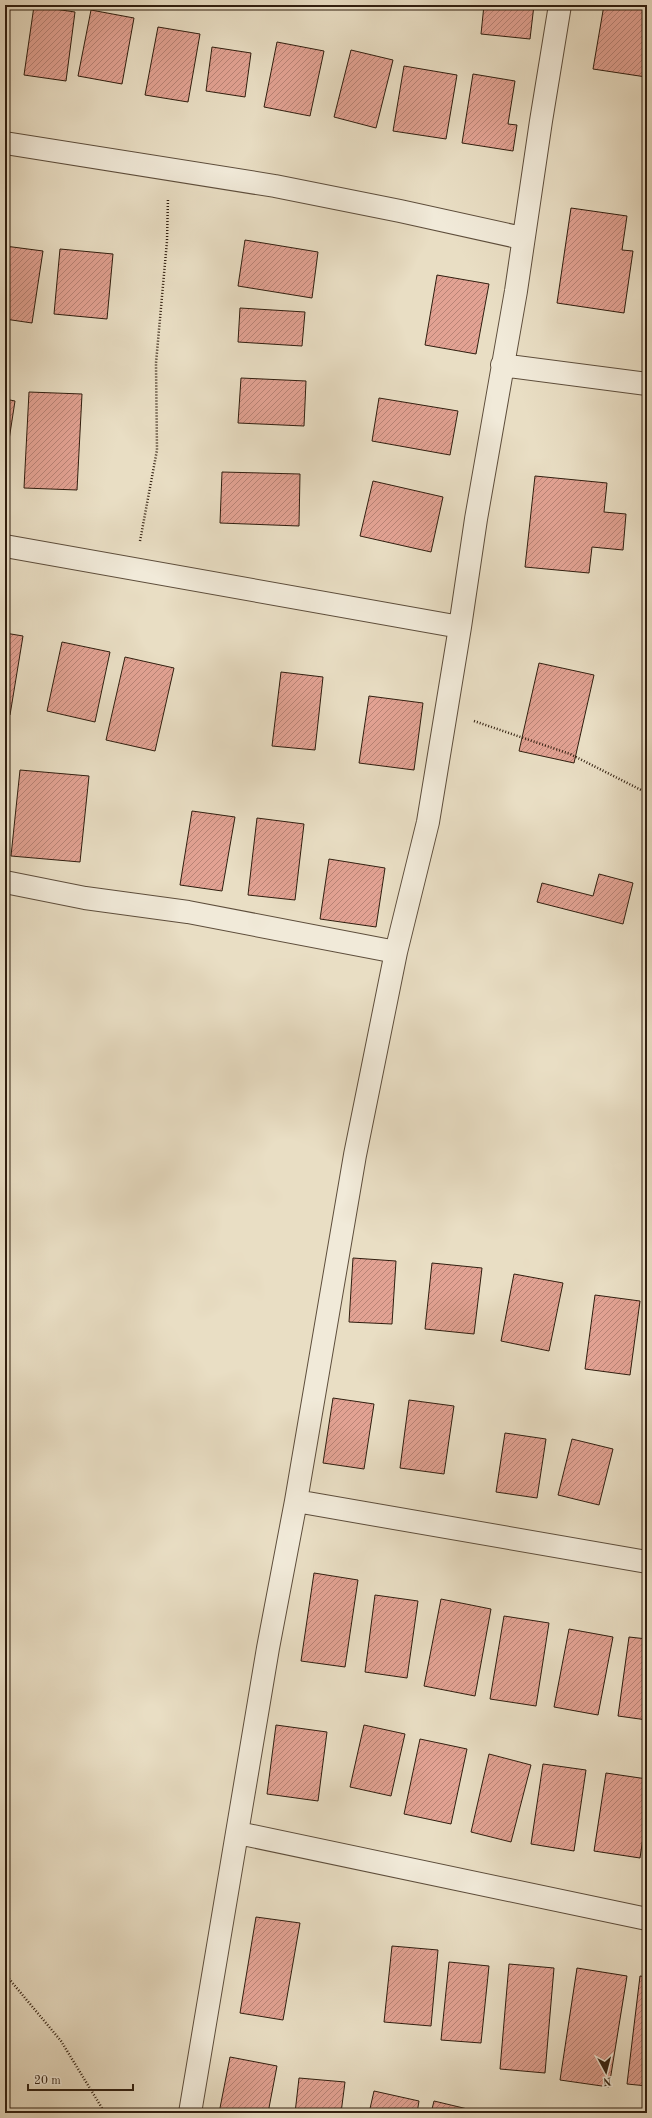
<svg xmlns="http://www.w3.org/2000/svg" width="652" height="2118" viewBox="0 0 652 2118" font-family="'Old Standard TT',serif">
  <defs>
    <pattern id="building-hatch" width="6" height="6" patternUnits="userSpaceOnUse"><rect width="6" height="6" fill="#e2a293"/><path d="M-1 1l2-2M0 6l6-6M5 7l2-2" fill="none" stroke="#b88376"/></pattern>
  </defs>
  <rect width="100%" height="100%" fill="#e9dec4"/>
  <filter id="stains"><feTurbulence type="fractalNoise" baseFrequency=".005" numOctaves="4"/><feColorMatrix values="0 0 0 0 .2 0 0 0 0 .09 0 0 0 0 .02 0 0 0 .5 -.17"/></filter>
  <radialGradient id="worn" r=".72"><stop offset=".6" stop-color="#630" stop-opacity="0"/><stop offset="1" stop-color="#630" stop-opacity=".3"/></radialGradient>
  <path fill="url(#building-hatch)" stroke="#301e0f" d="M484,5H534L530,39L481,34Z
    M604,5H647L646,77L593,69Z
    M34,6L75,12L66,81L24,75Z
    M91,10L134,18L122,84L78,76Z
    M158,27L200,34L188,102L145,95Z
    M277,42L324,51L310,116L264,107Z
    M212,47L251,53L245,97L206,91Z
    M351,50L393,60L376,128L334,117Z
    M404,66L457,75L446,139L393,131Z
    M473,74L515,81L508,124L517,125L513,151L462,143Z
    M571,208L627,216L622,250L633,251L624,313L557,303Z
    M245,240L318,252L312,298L238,286Z
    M5,246L43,251L32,323L5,319Z
    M60,249L113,254L107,319L54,314Z
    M437,275L489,284L476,354L425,345Z
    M240,308L305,312L302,346L238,342Z
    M241,378L306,381L304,426L238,423Z
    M29,392L82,394L77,490L24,488Z
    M379,398L458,411L450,455L372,441Z
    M5,399L15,401L5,466Z
    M222,472L300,474L299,526L220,523Z
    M535,476L607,483L604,512L626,514L623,550L592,547L589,573L525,567Z
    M373,481L443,497L431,552L360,536Z
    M5,633L23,636L10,715L5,714Z
    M62,642L110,652L95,722L47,711Z
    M125,657L174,668L155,751L106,740Z
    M539,663L594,675L574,763L519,751Z
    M281,672L323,677L315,750L272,746Z
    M369,696L423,703L414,770L359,763Z
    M20,770L89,776L80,862L11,856Z
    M192,811L235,817L222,891L180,885Z
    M257,818L304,824L295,900L248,895Z
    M329,859L385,868L376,927L320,919Z
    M599,874L633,883L623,924L537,902L542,883L593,896Z
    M353,1258L396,1261L392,1324L349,1322Z
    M432,1263L482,1268L474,1334L425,1329Z
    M514,1274L563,1283L549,1351L501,1341Z
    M595,1295L640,1301L630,1375L585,1369Z
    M333,1398L374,1404L364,1469L323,1463Z
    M409,1400L454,1406L444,1474L400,1468Z
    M505,1433L546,1439L537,1498L496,1492Z
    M572,1439L613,1449L599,1505L558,1495Z
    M314,1573L358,1580L345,1667L301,1661Z
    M375,1595L418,1601L407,1678L365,1672Z
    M441,1599L491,1609L475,1696L424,1686Z
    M504,1616L549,1623L536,1706L490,1699Z
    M569,1629L613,1637L598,1715L554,1707Z
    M629,1637L647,1639V1720L618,1716Z
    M276,1725L327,1732L318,1801L267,1794Z
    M364,1725L405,1734L391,1796L350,1787Z
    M420,1739L467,1749L451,1824L404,1814Z
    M489,1754L531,1765L511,1842L471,1832Z
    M543,1764L586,1770L574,1851L531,1844Z
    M606,1773L647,1779V1811L640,1858L594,1851Z
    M256,1917L300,1923L283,2020L240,2013Z
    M392,1946L438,1950L431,2026L384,2022Z
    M449,1962L489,1966L481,2043L441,2040Z
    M509,1964L554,1968L545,2073L500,2069Z
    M577,1968L627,1976L609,2087L560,2080Z
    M640,1976L647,1977V2086L627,2084Z
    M230,2057L277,2066L268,2113H219Z
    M299,2078L345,2082L341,2113H295Z
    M374,2091L419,2101L417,2113H369Z
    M434,2101L476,2111L475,2113H431Z"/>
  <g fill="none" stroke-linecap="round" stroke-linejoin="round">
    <g stroke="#5e4e3c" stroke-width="24">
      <path id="minor" d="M5,143L275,186L400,211L522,238
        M502,365L647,384
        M5,546L460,627
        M5,882L85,898L188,912L396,952
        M296,1501L647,1562
        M238,1833L647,1919
        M190,2113L268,1648L296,1501L355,1155L396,952L428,822L460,627L476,519L516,291L541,121L560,5"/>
    </g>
    <path stroke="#301e0f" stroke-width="2.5" stroke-dasharray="1 2" stroke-linecap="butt" d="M140,541L157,450L156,363L167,241L168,198
      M474,721L570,754L647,793
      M5,1974L61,2041L105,2113"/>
    <use href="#minor" stroke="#f1ead9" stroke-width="22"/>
  </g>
  <rect width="652" height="2118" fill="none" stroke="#e9dec4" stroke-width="20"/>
  <rect x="6" y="6" width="640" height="2106" fill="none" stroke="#301e0f" stroke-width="2"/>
  <rect x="10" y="10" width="632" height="2098" fill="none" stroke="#301e0f"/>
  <g transform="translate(606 2072) rotate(173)" stroke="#f1ead9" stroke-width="3" paint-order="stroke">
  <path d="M0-3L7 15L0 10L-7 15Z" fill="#301e0f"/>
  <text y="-6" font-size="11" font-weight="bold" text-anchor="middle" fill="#301e0f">N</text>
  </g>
  <path d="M28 2084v6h105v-6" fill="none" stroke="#301e0f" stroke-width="2"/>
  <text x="34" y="2084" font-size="12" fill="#301e0f" stroke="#f1ead9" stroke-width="3" paint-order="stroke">20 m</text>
  <rect width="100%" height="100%" filter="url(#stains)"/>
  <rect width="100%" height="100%" fill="url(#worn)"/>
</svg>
